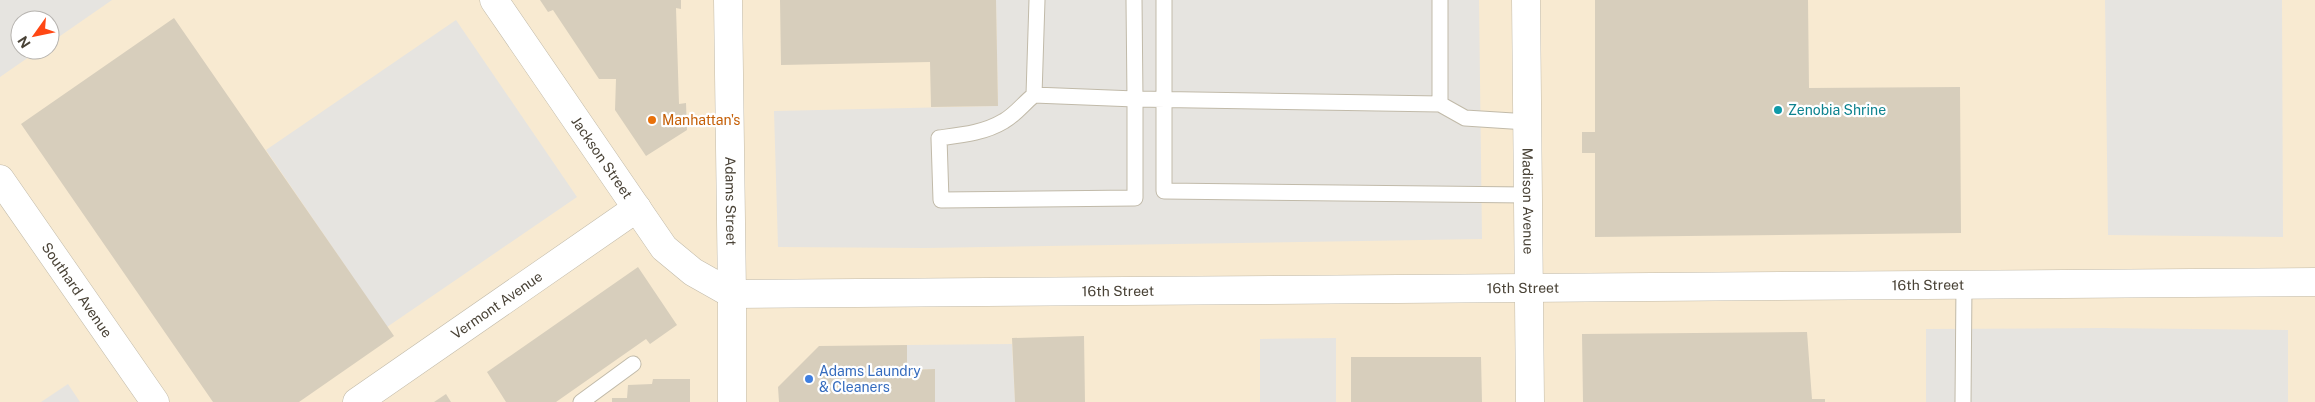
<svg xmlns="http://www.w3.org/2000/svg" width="2315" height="402" viewBox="0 0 2315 402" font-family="'Public Sans',sans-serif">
  <rect width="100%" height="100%" fill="#f5f2e7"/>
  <path fill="#f8ead1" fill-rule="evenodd" d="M0,0H2315V402H0ZM20,20H50V50H20Z"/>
  <path fill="#e6e4e0" d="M0,0H112L50,43V20H20V50H39L0,77Z
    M996,0H1479L1482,239L925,248L778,247L774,111L998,106Z
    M2105,0H2282L2283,237L2108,235Z
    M456,20L577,197L387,327L266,150Z
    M2101,328L2288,330V402H1926V329Z
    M1336,338V402H1260V339Z
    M1012,344L1015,402H935V369L907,370V345Z
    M68,384L80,402H41Z"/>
  <path fill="#d7cebc" d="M540,0H681V9L676,8L679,104L686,103L687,130L646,156L615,110L616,79H599L553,10L548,12Z
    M780,0H996L998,106L931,107L930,62L781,65Z
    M1595,0H1808L1809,88L1960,87L1961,233L1595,237V153H1582V132H1595Z
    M174,18L394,336L299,402H213L21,124Z
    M638,267L677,325L650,344L646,339L556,402H506L487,372Z
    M1807,332L1812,399H1825V402H1583L1582,334Z
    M1084,336L1085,402H1015L1012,338Z
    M907,345V370L935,369V402H779L778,387L819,346Z
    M1351,357H1481L1482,402H1351Z
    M653,379H690V402H612V398H627L628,385L652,384Z
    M446,394L451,402H434Z"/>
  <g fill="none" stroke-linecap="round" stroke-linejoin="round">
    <g stroke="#c1baa9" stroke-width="17">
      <path id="service" d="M1134,0L1135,99L1440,104L1465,118L1528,122
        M1164,0V191L1528,195
        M1034,95L1135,99V198L941,200L939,138C962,135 984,133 1004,121C1015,115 1024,103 1034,95Z
        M1034,95L1037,0
        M1440,104V0
        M581,402L633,364
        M1963,402L1964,284"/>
    </g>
    <g stroke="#c1baa9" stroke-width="29">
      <g id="minor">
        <path id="s1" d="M0,179L155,402"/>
        <path id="s2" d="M732,294L2315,282"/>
        <path id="s3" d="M357,402L637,208"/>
      </g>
    </g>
    <g stroke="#c1baa9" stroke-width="29">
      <g id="tertiary">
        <path id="s4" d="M494,0L664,248L693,272L732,294"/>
        <path id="s5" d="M728,0L732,294V402"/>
        <path id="s6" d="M1526,0L1530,402"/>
      </g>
    </g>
    <use href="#service" stroke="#fff" stroke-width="15"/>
    <use href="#minor" stroke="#fff" stroke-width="28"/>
    <use href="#tertiary" stroke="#fff" stroke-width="28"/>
  </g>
  <circle fill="#0f9aa8" stroke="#fff" stroke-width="2" cx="1778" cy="110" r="5"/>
  <circle fill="#e8710a" stroke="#fff" stroke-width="2" cx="652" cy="120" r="5"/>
  <circle fill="#3f7fe0" stroke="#fff" stroke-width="2" cx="809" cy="379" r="5"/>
  <g text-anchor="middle" stroke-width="4.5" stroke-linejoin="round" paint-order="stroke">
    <g font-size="14" fill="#0d838f" stroke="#fff" text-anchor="start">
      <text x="1788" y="115">Zenobia Shrine</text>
    </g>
    <g font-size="14" fill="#c56008" stroke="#fff" text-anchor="start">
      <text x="662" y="125">Manhattan's</text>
    </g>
    <g font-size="14" fill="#494236" stroke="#fff">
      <text dy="5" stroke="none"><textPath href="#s4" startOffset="191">Jackson Street</textPath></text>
      <text dy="5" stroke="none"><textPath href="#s5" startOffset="201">Adams Street</textPath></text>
      <text dy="5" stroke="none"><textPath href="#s6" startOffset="201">Madison Avenue</textPath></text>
      <text dy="5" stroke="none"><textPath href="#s2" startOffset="1196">16th Street</textPath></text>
      <text dy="5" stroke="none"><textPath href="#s2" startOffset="791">16th Street</textPath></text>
      <text dy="5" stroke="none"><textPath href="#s1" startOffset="135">Southard Avenue</textPath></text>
      <text dy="5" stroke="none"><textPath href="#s2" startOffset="386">16th Street</textPath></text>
      <text dy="5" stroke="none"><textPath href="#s3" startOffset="170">Vermont Avenue</textPath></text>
    </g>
    <g font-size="14" fill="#366cbe" stroke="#fff" text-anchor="start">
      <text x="819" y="376">Adams Laundry<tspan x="819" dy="16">&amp; Cleaners</tspan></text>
    </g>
  </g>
  <g transform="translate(35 35) rotate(237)"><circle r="24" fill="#ffffff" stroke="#b6b3af"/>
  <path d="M0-4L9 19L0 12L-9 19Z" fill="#ff4714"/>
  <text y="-8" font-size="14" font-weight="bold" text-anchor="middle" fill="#494236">N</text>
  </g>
</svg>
